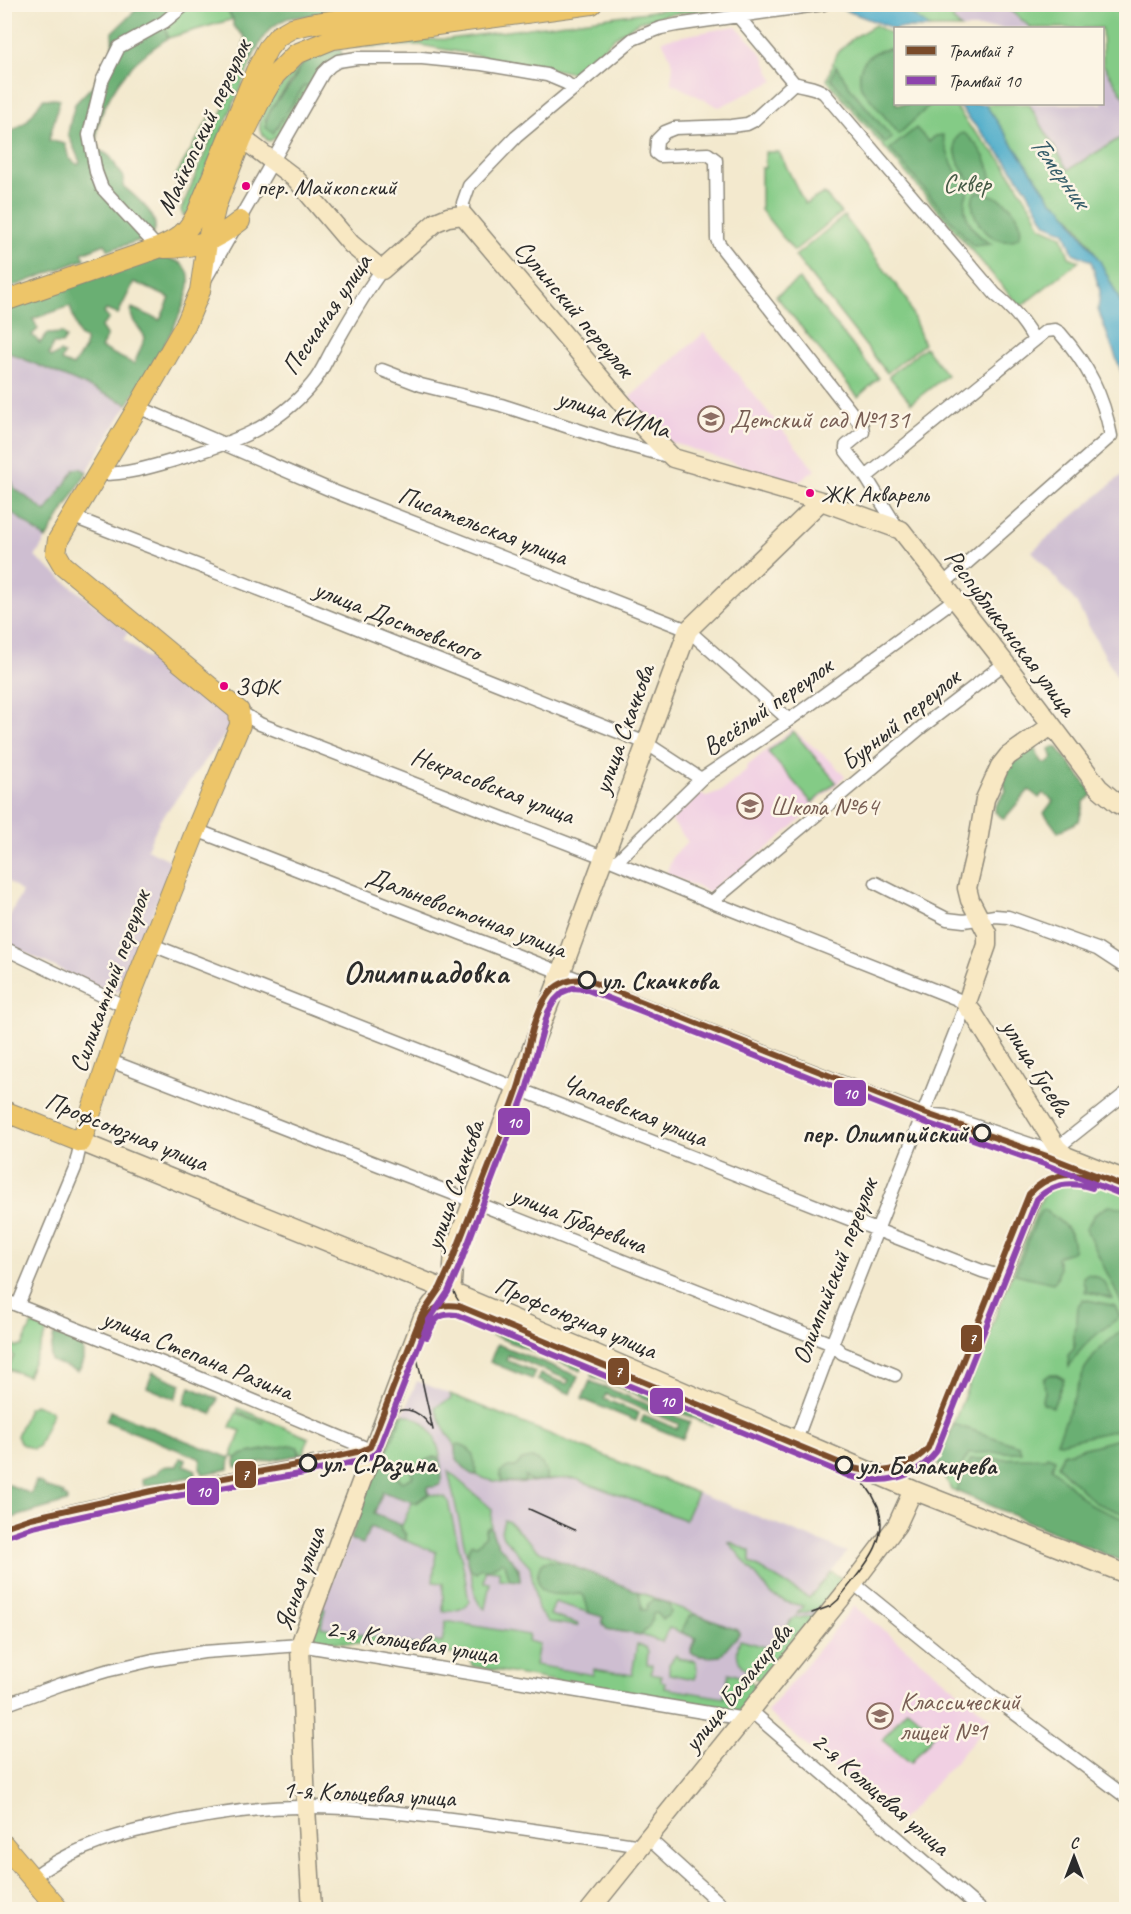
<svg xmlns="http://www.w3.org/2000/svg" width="1131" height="1914" viewBox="0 0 1131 1914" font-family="Caveat,sans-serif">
  <rect width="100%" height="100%" fill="#fcf5e5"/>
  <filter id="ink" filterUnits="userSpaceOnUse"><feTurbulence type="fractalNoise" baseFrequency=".0167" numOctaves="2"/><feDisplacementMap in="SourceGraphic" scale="12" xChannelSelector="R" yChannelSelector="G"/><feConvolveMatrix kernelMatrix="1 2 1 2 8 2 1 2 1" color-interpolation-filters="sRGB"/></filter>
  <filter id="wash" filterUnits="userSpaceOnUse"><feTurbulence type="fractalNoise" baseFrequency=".008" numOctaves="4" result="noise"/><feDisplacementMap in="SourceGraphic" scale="24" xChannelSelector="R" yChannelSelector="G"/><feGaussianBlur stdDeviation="1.35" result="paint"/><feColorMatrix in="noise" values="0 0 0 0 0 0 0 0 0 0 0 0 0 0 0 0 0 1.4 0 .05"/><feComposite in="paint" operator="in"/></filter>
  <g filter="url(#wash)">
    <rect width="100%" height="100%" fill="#f3e9ce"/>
    <path fill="#f1d0e3" d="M736,26L762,54L774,81L719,107L671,83L673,64L662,40Z
      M704,333L815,470L796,484L665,440L630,397Z
      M792,729L833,763L845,777L802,814L804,817L728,881L725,878L710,892L666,874L673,856L688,842L671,820L702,793L705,797L723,790L747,770L746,767Z
      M854,1606L993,1720L898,1824L767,1712Z"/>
    <path fill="#cebed1" d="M967,5H1005L1031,28H961L952,19Z
      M1103,63L1126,100V134L1068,170L1029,104H1102Z
      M4,351L128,404L35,557L128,632L124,639L148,659L153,656L235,722L160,820L147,849L174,862L119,992L101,989L5,943V925L22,892L4,878Z
      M1122,475L1126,480V694L1075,601L1032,551Z
      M417,1381L847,1552L798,1613L820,1609L815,1615L792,1620L724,1705L312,1627Z"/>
    <path fill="#84cb86" stroke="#587b58" stroke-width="1.5" d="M180,4L223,5L233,19L168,38L164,22Z
      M705,4L737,5L665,15L639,22L615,37L578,72L574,73L420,45L344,48L410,40L449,39Z
      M898,5H967L952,19L961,28H929L925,24Z
      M1005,5H1116L1126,26V100L1103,64L1102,28H1031Z
      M875,25L895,36L896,104H954L970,127L1002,161L1033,210L1041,227L1062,236L1069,257L1079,261L1020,307L827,80L836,54L853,38Z
      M242,53L253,57L187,215H183L181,210L230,94Z
      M303,63C292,83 275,99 265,120L273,133L304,86H309L276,137L270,141L267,140L260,130C257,107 288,78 303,63Z
      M985,104H1029L1068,170L1125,135L1126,136V313C1111,283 1080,216 1052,201Z
      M210,117L212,121L211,125L175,208L169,210V207L178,183L175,177Z
      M765,152H779L805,204L824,193L841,213L794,251L761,210V168H765Z
      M844,216L906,298L924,344L887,373L795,256Z
      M799,279L879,378L858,397L776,296Z
      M925,347L947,375L911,403L889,376Z
      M793,731L836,782L812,803L768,752Z
      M1067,1177H1083L1126,1194V1563L951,1489L938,1463L1043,1195L1052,1184Z
      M32,1324L45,1329L47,1331L27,1376L8,1369L14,1356L5,1349L8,1344L16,1347L22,1346Z
      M450,1394L697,1493L685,1520L576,1479C562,1477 551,1480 538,1481C508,1485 476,1484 456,1459L454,1443L444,1429L435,1407L451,1399Z
      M35,1405L50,1410L52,1414L38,1447L33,1449L21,1444L17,1436L28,1408Z
      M238,1408L309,1438L303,1454L299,1455L300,1451L290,1445L244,1454L236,1458L231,1457L241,1431L230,1427L236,1413L264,1423L237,1412Z
      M403,1414C428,1418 437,1437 441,1460L437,1457L425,1463L412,1472V1478L403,1482L381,1465Z
      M448,1471L492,1509L491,1528L495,1542L519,1568L520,1581L499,1579V1571L485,1570L484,1582L490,1583L485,1609L480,1605L476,1598Z
      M429,1494L445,1497L448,1501L464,1570L469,1603C463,1610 452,1612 443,1611V1583L433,1582L436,1552L406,1541V1535L401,1528L412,1503L418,1502Z
      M504,1520L509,1522L538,1550L562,1562L734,1629L739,1632V1634L720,1656H700L691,1653L695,1638L669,1628L662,1642L641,1635L607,1629L602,1622L603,1617L555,1602L550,1615L578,1624L577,1626L548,1622L538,1610L530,1566L503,1537L501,1531Z
      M728,1541L750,1551V1562L809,1598L831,1572L843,1579L820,1609L797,1614L803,1606L786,1602L771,1594Z
      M320,1607L325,1608L321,1627L425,1647L427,1640L442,1643L446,1621L529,1635L528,1641L539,1644L535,1665L593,1675L594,1669L632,1675L637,1644L645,1647L648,1651L647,1664L652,1665L651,1674L661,1676V1681L665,1683L664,1688L724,1698L729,1673L736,1675L744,1679L746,1678L759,1688L742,1710L731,1713L472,1666L471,1658L410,1646L315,1641L311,1638Z
      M815,1615L763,1683L749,1674V1672C737,1665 735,1653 740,1640L769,1648L792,1619Z
      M676,1655L678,1658L696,1661L697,1671L694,1679L669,1674V1664Z
      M907,1709L936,1732L911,1763L882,1740Z"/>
    <path fill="#6baf73" stroke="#4b6d4f" stroke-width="1.5" fill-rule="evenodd" d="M141,5H180L164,22L168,38C156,46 144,54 134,64C117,81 87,127 100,151C111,155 112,159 117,168C122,175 126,176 123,186C136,197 166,220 151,237L109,250L105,244L82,253L85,259L5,290V136L27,121L43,99H60L49,140L65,144L69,158L78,165L80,162L68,134L71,119L75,104L101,77L113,51L112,33Z
      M223,5H402L288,18C267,27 263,37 253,57L242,53L245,37L233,26V19Z
      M341,49L342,57L309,86H304L273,133L265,127C267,108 281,97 292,83C296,77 299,67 305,62C315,54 328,50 341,49Z
      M887,49L895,50L896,104H931L899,134L861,88C856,67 865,53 887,49Z
      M836,66L852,90L892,138L885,143L831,79Z
      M916,128L929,142L935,136L943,135C946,154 956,175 969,190C957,209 972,234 991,244L973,246L890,149Z
      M964,133C980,145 992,166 992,186L990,187C967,190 954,160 955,140L960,134Z
      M978,192C999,194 1025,211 1020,236C997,255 965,217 974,194Z
      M144,257C158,258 179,256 187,270C202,294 142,381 128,404L5,351V311ZM134,282L170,298L160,320L132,308C128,321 141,327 145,338L134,364L101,348L107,336L101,327L109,319L104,313L106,310L118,314ZM70,306L79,336L85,339V348L73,366L61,361L64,354L60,352L52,357L49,355L53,344H62L66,338L62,333L47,334L40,343L32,335L38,329L33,319Z
      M80,468L87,472L46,539L5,507V473L12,482L15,489L24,495L46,512L75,469Z
      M1035,745L1038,756L1043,763H1048L1053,758L1049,749L1053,747L1058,748L1093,794L1084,802L1079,821L1058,832L1044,813L1053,801L1043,793L1039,798L1029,790L1004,819L995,812V807L1006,791L1001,771Z
      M1108,1206L1121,1207L1126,1209V1313L1086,1229L1094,1215Z
      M1044,1209C1058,1220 1077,1231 1073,1251C1068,1255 1062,1253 1057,1257L1059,1268L1057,1279L1053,1283L1015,1274L1038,1216Z
      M1087,1274C1104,1276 1106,1285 1113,1299L1084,1291L1086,1288L1083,1282V1277Z
      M1083,1299L1115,1306L1120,1317C1100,1331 1081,1345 1069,1367L1068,1355L1074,1349V1330L1077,1322L1078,1306Z
      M446,1308L583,1365L581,1371L443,1315Z
      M1125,1328L1126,1332V1428L1060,1443L1057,1442L1085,1368L1100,1348Z
      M54,1334L83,1345V1360L80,1369L77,1371L51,1361L50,1356Z
      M497,1344L578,1376L571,1394L537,1380L540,1374L567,1384L569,1380L508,1355L506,1360L535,1372L532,1379L490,1362Z
      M593,1369L716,1419L713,1426L591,1376Z
      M153,1372L181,1384L175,1399L147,1387Z
      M1049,1375H1057L1064,1379L1053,1407L1043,1403L1042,1399L1045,1393L1044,1379Z
      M590,1381L690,1422L683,1439L641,1422L644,1415L677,1429L679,1424L606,1394L604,1399L639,1413L636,1421L582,1399Z
      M190,1387L218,1399L212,1414L184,1403Z
      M110,1411L230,1458L229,1469L203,1474L200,1468L201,1459L106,1421Z
      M403,1414L381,1465L395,1467L398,1473V1480L403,1482L413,1477L412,1470C417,1464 430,1457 437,1457L441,1460V1484L435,1487H427L429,1494L415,1503L383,1492L374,1514L401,1525L402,1530L406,1535V1541L370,1527L363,1544L350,1539L360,1514L358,1512L395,1416Z
      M954,1424L1019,1446L1021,1452L969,1453L958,1472L938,1463Z
      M1126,1437V1515L1094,1502L1058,1466L1063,1454Z
      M457,1444C474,1445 474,1461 477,1474L474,1475L471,1474L456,1459L455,1450Z
      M290,1445L298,1447L299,1455L236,1467L235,1462L236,1458L244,1454Z
      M1047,1456L1055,1459L1052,1468L1090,1505L1126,1520V1563L956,1491L971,1459L1045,1458Z
      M180,1458L186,1460L184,1465L196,1470L195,1476L144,1486L142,1479L156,1474C161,1465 167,1466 177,1466Z
      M532,1458C542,1462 548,1469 546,1480L532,1482L525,1476V1482H502L500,1472L508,1467H515L522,1460Z
      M36,1481L44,1484L45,1487L64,1493L63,1496L67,1497V1502L5,1520V1483L31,1494Z
      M488,1527L491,1528C497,1553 520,1558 520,1581L510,1580L505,1564L502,1562L487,1570L481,1568L476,1573L471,1570C468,1561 465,1553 471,1544L477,1545L486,1535L485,1531Z
      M548,1561L562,1562L639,1592L642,1610H646L648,1604L655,1599L669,1604L671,1613L668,1616L662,1619L657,1613L653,1614C653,1623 648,1629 641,1635L607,1629L602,1622L603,1617L589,1613L584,1596L581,1594C571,1594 560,1595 551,1594C535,1591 535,1574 542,1563Z
      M695,1614L737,1630L739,1634L720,1656L707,1657L693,1654L691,1651L696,1638L683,1633L682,1630L689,1617Z"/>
    <path fill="#4aaac9" stroke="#3a6a7a" stroke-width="1.5" d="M831,5H898L925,24L929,28H896L895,31L887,26Z
      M958,104H985L1052,201L1062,207L1100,261L1126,313V384L1098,310L1100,291L1091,261L1073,253L1065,232L1046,224L1025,187L1002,156L972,122Z"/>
  </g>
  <g filter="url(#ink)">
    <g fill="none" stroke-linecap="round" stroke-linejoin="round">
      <g stroke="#8f8a7c" stroke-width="15">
        <path id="street" d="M1122,4L1126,14
          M737,15L794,83C805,87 815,86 824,93L995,294C1011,307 1025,322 1034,340
          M794,83L753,121L747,124L731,126L675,128L665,132L657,140L656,153L660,156L708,154L716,160L717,239L719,244L862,426L863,432L846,446V451L866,477L898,529
          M463,215V203L469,186L516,137L633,39L661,28L676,25L824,4
          M158,248L102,188L96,172L89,135L102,81L119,47L164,22L186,4
          M206,278L323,73L330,66L338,61L357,58H422L482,64L547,75L566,83L574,89
          M382,370L421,385L501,405L615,442L671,457
          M138,407L333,491L688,630L789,720
          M97,474C125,475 151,467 178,459C231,443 275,429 312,384C320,375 325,363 331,352C347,324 362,296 382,270
          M866,477L1046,331L1055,330L1060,333C1088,365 1103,394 1111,436L943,584
          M71,516L292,602L646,743L701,779
          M239,711L260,724L603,857L712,902L957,999L966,1005L832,1344L796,1440
          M196,830L923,1114L946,1116L1062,1155
          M616,862L701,779L789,720L955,599
          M876,883L947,919L964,921L995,916L1008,917L1097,949L1126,968
          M712,902L923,726L1005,663
          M150,944L877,1230L982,1271L1003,1277
          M4,948L126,1007
          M108,1060L472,1201L832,1344L842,1353L895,1375
          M1051,1151L1057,1148L1126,1093
          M4,1300L190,1374L373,1451
          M18,1305L75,1168L81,1142
          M954,1399L1035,1200
          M4,1530C38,1518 72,1511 107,1503C195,1484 285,1470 373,1451
          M853,1583L993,1697L1126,1797
          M4,1705L62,1684L106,1671L153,1660L204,1652L300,1645L745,1719
          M751,1711L981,1910
          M648,1838L727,1910
          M32,1878C67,1851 111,1836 153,1827C204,1815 259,1806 311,1807C355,1807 399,1813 443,1818C509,1826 576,1836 642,1846"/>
      </g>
      <g stroke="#8f8a7c" stroke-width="21">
        <path id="secondary" d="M242,138L296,179L351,244L382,270L436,222L448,217L463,215L636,420L673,458L821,501L901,530L1005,663L1099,788L1118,804L1126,808
          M1051,726L1008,756L1000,766L985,799L978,841L967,888L970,900L987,933V945L966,1005L973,1013L1057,1148L1066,1156L1126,1180
          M81,1142L449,1291L913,1490L1126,1574
          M449,1291L452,1283L454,1250L561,973L688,630L821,501
          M312,1910L306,1807L300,1645L423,1317L432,1304L449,1291
          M590,1910L854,1582L897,1525L913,1490"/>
      </g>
      <g stroke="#8f8a7c" stroke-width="22">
        <path id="primary" d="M164,248C196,248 215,241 240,221
          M4,301L158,248C178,240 189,231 198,211L256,71L268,48L278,36L292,28L309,24L452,4
          M4,1111L81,1142L126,1007L196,830L240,725L239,711L63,565L56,553L58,540L138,407L187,322L200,291L207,243L216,205L242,138L261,99L275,75L296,54L333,39L592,4
          M4,1845L59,1910"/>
      </g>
      <use href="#street" stroke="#fff" stroke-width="12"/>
      <use href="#secondary" stroke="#f8e8c3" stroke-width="18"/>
      <use href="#primary" stroke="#edc569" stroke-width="20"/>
      <path stroke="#2b2b2b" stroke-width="1.5" d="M451,1264C448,1280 454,1302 469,1311
        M426,1318L447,1275
        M528,1336L544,1346L852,1474C865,1482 872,1492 878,1506C891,1544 859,1571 838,1600L831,1606L812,1613
        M417,1340L416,1353L433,1430
        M381,1420C400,1404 417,1407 431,1427
        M529,1509L575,1530"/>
      <g stroke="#fcf5e5" stroke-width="10">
        <path id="tram-1" d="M419,1334C428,1312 434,1302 459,1306L852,1468C881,1475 907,1471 928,1448L1029,1194C1048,1174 1069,1171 1095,1179
          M4,1527L31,1518L152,1491L308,1463L361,1451L370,1447L421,1316L440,1288L451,1264C473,1205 498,1147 518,1088C527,1061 531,1019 547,996C557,982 570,978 587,980L927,1114L1047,1156L1126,1187"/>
      </g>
      <g stroke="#fcf5e5" stroke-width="10">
        <path id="tram-2" d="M427,1337C434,1321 437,1312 457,1315L849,1476C882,1485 914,1480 936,1452L1037,1199C1053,1183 1071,1181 1092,1188
          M7,1536L33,1527L154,1500L310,1472L364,1460L377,1453L429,1320L448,1292L459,1267L526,1090L548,1012L555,1000L563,992L573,988L585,989L924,1122L1044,1164L1123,1195"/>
      </g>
      <use href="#tram-1" stroke="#7a4b2a" stroke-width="6"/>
      <use href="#tram-2" stroke="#8e44ad" stroke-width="6"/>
    </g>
  </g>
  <defs>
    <g id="school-ring" transform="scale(1.35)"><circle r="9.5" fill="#fcf5e5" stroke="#8d6e63" stroke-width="1.5"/><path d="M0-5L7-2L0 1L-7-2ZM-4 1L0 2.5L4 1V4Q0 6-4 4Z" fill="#8d6e63"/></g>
  </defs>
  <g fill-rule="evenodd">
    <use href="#school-ring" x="711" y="419"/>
    <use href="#school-ring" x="750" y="806"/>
    <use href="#school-ring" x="880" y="1716"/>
  </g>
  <g fill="#e5007d" stroke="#fcf5e5" stroke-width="2">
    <circle cx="246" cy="186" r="5"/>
    <circle cx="810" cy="493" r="5"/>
    <circle cx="224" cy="686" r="5"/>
  </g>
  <g fill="#fcf5e5" stroke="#2b2b2b" stroke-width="3">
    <circle cx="587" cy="980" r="8"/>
    <circle cx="982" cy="1133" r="8"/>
    <circle cx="308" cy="1463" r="8"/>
    <circle cx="844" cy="1465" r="8"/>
  </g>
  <g text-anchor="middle" stroke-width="5" stroke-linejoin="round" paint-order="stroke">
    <g font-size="24" fill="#2b2b2b" stroke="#fcf5e5" text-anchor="start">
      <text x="257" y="195">пер. Майкопский</text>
      <text x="821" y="502">ЖК Акварель</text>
      <text x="235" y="695">ЗФК</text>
    </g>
    <g font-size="26" fill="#2b2b2b" stroke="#fcf5e5">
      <text transform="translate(203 127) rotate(-65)" y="9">Майкопский переулок</text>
      <text transform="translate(575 308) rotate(50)" y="9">Сулинский переулок</text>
      <text transform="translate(326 314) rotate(-56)" y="9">Песчаная улица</text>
      <text transform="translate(614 413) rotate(17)" y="9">улица КИМа</text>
      <text transform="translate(483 525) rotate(21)" y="9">Писательская улица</text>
      <text transform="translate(398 620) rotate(22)" y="9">улица Достоевского</text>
      <text transform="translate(1011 632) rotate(53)" y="9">Республиканская улица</text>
      <text transform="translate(767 706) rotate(-35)" y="9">Весёлый переулок</text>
      <text transform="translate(900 719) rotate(-39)" y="9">Бурный переулок</text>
      <text transform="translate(623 729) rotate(-70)" y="9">улица Скачкова</text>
      <text transform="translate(493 785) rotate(21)" y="9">Некрасовская улица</text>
      <text transform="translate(467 912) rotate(21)" y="9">Дальневосточная улица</text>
      <text transform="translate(109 981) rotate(-70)" y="9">Силикатный переулок</text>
      <text transform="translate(1037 1067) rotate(58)" y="9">улица Гусева</text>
      <text transform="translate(635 1110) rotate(22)" y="9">Чапаевская улица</text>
      <text transform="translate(127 1131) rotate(22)" y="9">Профсоюзная улица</text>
      <text transform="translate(454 1185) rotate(-71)" y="9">улица Скачкова</text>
      <text transform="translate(579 1219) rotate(22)" y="9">улица Губаревича</text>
      <text transform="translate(834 1271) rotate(-69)" y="9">Олимпийский переулок</text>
      <text transform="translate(576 1317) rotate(23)" y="9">Профсоюзная улица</text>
      <text transform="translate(198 1354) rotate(22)" y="9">улица Степана Разина</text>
      <text transform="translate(299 1579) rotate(-71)" y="9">Ясная улица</text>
      <text transform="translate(412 1641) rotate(9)" y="9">2-я Кольцевая улица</text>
      <text transform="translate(737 1687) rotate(-51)" y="9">улица Балакирева</text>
      <text transform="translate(369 1793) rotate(3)" y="9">1-я Кольцевая улица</text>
      <text transform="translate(881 1793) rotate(41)" y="9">2-я Кольцевая улица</text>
    </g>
    <g font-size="26" fill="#465b46" stroke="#fcf5e5">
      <text x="967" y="192">Сквер</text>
    </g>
    <g font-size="26" fill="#785e54" stroke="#fcf5e5" text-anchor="start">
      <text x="730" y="428">Детский сад №131</text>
      <text x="770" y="815">Школа №64</text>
      <text x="900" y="1710">Классический<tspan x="900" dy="30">лицей №1</tspan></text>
    </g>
    <g font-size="26" font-weight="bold" fill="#2b2b2b" stroke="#fcf5e5" text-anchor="start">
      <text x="601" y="989">ул. Скачкова</text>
      <text x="968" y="1142" text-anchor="end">пер. Олимпийский</text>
      <text x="322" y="1472">ул. С.Разина</text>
      <text x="858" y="1474">ул. Балакирева</text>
    </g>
    <g font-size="27" font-style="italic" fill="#375e6a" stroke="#fcf5e5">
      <text transform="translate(1060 171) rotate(54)" y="9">Темерник</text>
    </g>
    <g font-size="32" font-weight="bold" fill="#2b2b2b" stroke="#fcf5e5">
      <text x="426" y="983">Олимпиадовка</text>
    </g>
  </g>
  <g stroke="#fcf5e5" stroke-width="2">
    <rect x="833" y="1079" width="34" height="28" rx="6" fill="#8e44ad"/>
    <rect x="497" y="1107" width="34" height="29" rx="6" fill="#8e44ad"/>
    <rect x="960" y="1324" width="23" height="29" rx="6" fill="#7a4b2a"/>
    <rect x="607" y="1357" width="23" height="29" rx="6" fill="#7a4b2a"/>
    <rect x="649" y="1387" width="35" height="28" rx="6" fill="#8e44ad"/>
    <rect x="234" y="1460" width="23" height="29" rx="6" fill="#7a4b2a"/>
    <rect x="186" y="1477" width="34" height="29" rx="6" fill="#8e44ad"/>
  </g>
  <g font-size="16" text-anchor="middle" font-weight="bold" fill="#fff">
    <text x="850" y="1099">10</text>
    <text x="514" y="1128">10</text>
    <text x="972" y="1344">7</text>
    <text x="618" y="1377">7</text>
    <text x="667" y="1407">10</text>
    <text x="245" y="1480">7</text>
    <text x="203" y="1497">10</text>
  </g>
  <rect width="1131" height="1914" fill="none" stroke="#fcf5e5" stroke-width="24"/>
  <rect x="894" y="27" width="210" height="78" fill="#fcf5e5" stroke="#a8a49b" stroke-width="1.5"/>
  <rect x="906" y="46" width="30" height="9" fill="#7a4b2a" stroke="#a8a49b" stroke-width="1.5"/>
  <text x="948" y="57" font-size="18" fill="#2b2b2b">Трамвай 7</text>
  <rect x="906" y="76" width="30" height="9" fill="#8e44ad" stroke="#a8a49b" stroke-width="1.5"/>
  <text x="948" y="87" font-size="18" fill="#2b2b2b">Трамвай 10</text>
  <g transform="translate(1074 1857)" stroke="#fcf5e5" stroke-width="4.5" paint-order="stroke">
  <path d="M0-4.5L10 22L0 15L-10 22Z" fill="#2b2b2b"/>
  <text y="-9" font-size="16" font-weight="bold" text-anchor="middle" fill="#2b2b2b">С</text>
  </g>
</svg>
